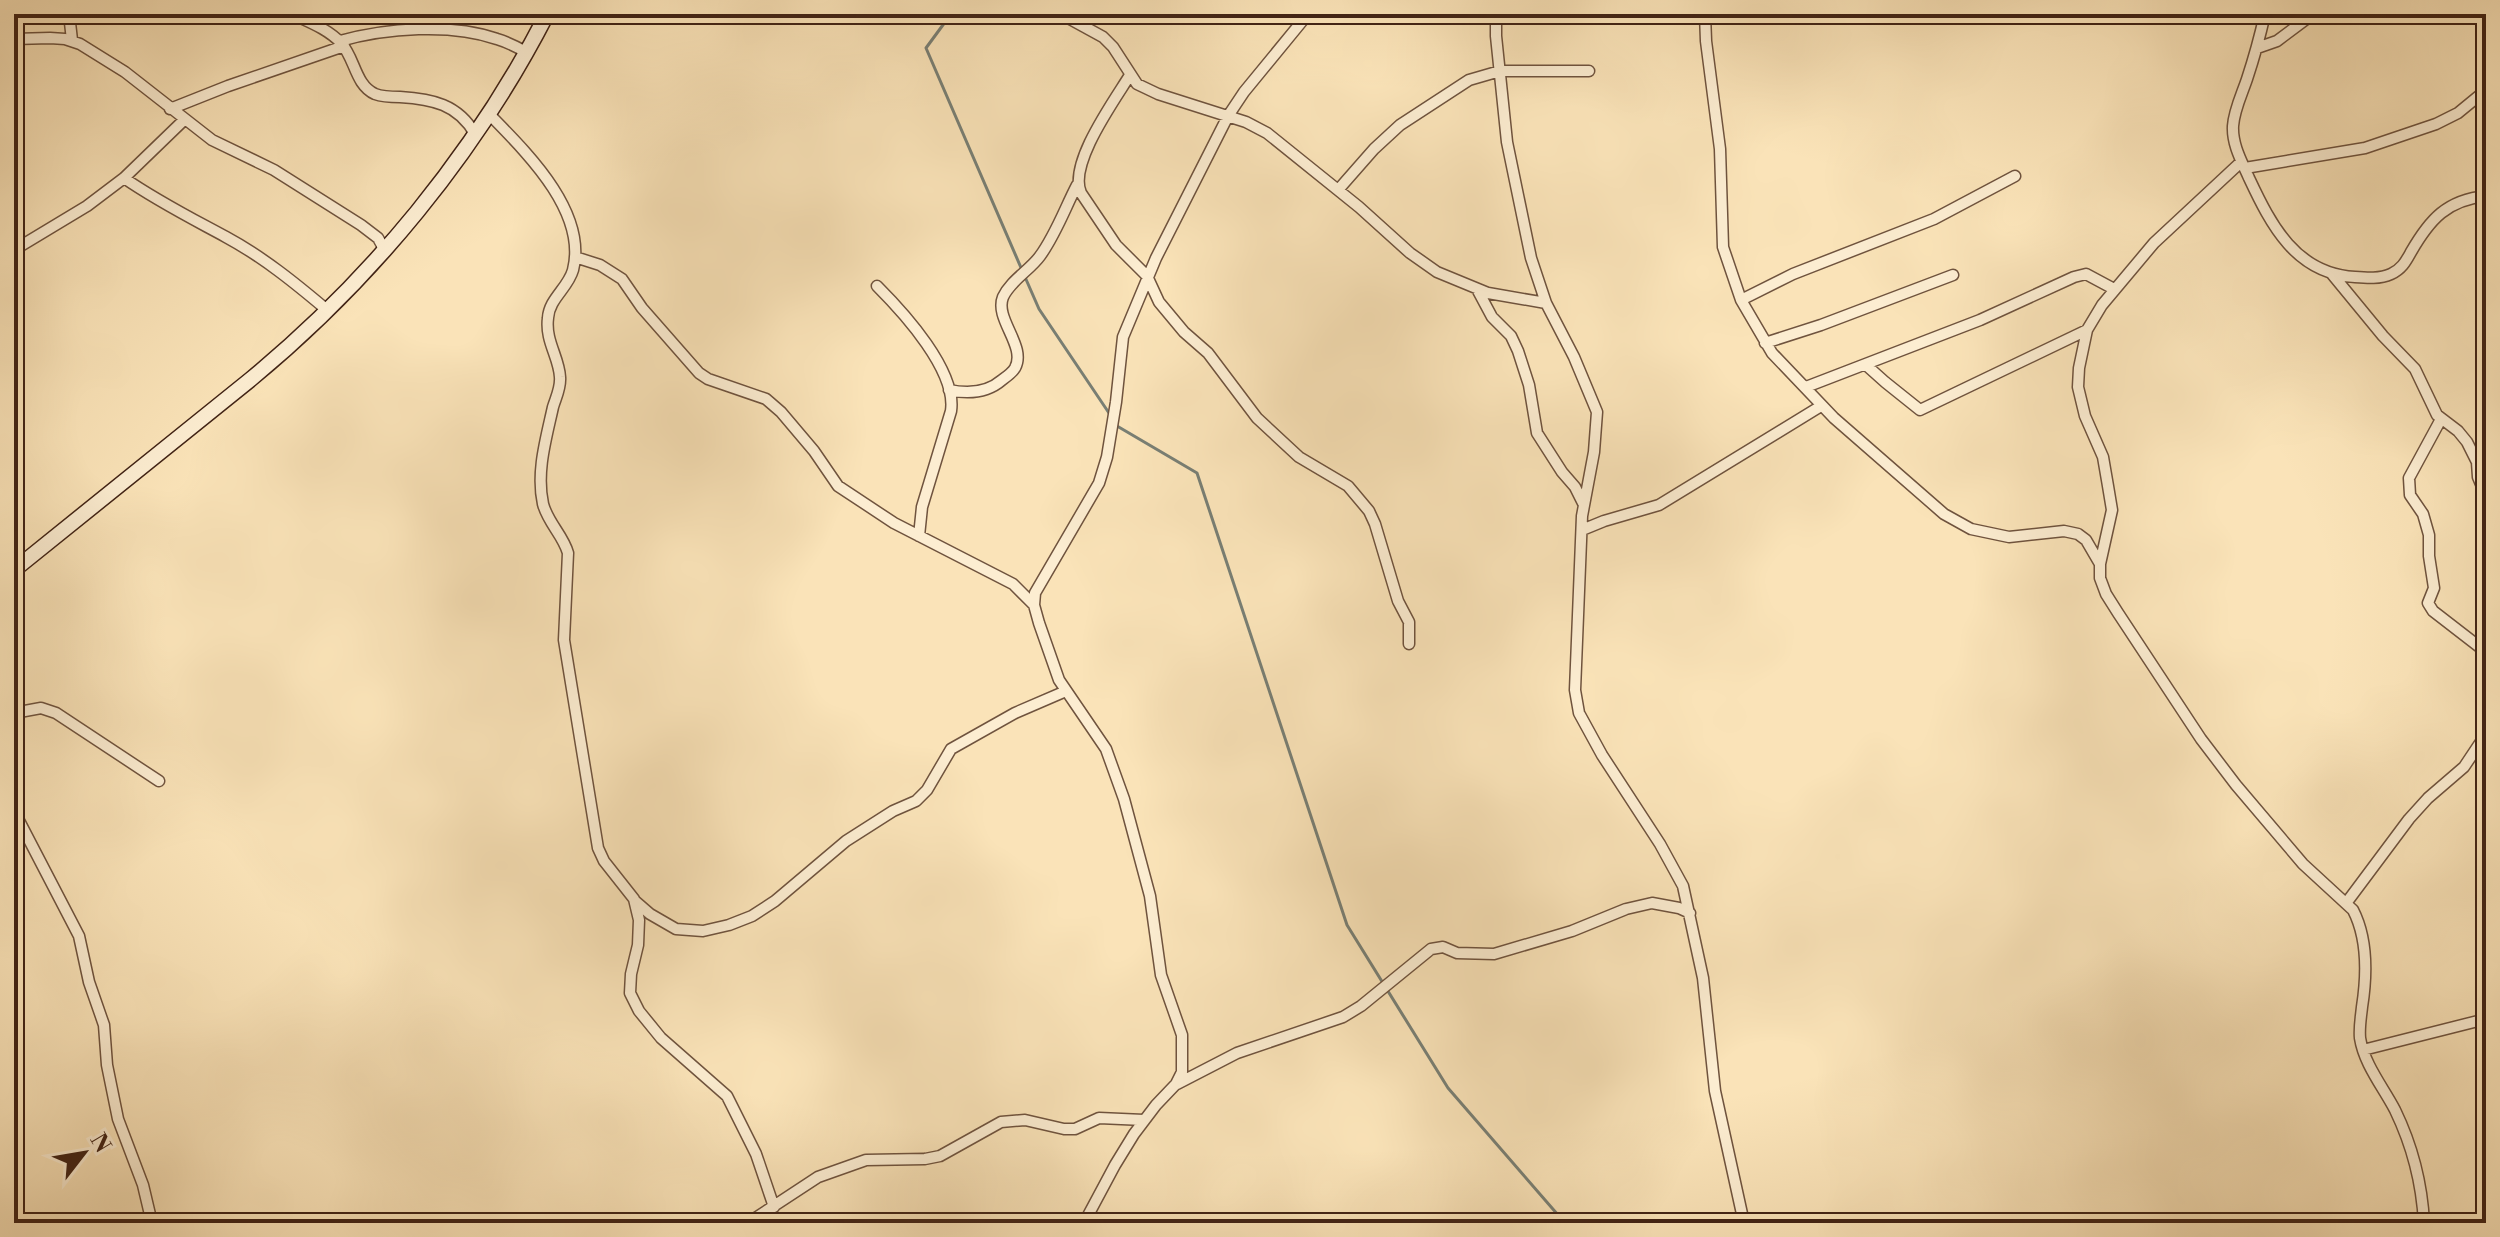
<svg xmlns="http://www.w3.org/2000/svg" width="2500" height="1237" viewBox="0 0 2500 1237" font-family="'Libre Bodoni',serif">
  <rect width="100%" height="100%" fill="#fae3b8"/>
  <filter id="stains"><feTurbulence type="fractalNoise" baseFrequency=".0025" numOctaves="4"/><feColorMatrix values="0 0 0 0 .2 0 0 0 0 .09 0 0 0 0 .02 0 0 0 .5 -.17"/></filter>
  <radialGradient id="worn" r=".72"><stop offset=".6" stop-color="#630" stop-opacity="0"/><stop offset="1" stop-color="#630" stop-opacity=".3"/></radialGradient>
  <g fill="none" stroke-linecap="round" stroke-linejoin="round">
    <path stroke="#797f74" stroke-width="3" d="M951,14L926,48L1022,270
      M1025,277L1039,309L1111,416
      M1117,426L1197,473L1347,925L1448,1088L1565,1223"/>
    <g stroke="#6f533e" stroke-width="13">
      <path id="street" d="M69,14L72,40
        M292,14C309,22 328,29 341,43C355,58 355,85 375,94C383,97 392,97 400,97C432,99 458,104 475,134
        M1061,14L1103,37L1113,47L1137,84L1158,94L1246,122L1267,133L1359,207L1410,253L1437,272L1488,293L1546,303
        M1496,14V36L1507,142L1531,258L1546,303L1574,357L1597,412L1594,452L1582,516L1575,690L1579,713L1602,755L1660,844L1683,886L1703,978L1715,1091L1744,1223
        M1705,14L1706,41L1720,149L1723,247L1741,300L1772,353L1834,418L1944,514L1971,529L2009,537L2064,531L2078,534L2086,540L2100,564
        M2265,14C2260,36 2254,58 2247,79C2242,94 2234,110 2233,126C2232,145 2242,162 2249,178C2271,225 2296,274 2355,277C2367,278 2380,279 2391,274C2402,269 2406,261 2411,252C2430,219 2447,200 2486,196
        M14,39L50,38L65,39L80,44L125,72L212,140L274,170L361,225L378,238L384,249
        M340,41C386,28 451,23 497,39C507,42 517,47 526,52
        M2257,48L2277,41L2313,14
        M1130,75C1114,101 1068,164 1081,193L1116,245L1147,276L1159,302L1184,332L1208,353L1257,418L1299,457L1348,486L1369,511L1375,524L1398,601L1409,622V644
        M170,109L228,86L344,46
        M489,114C525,151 588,211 573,270C568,288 549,299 548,318C545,341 559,357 560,377C561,388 556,397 553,407C546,439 536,472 543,504C548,523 563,535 568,553L564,640L598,848L604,861L634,899L639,920L638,945L631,974L630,993L639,1011L661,1038L727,1096L756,1154L774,1207
        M2241,162L2154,243L2102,305L2087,330L2079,368L2078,387L2085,416L2103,457L2108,486L2112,510L2100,564V578L2106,594L2118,613L2201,739L2236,785L2303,864L2353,910C2368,939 2367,975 2362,1007C2361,1017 2359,1027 2360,1038C2364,1064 2383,1087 2395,1110C2412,1145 2422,1184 2424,1223
        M2245,168L2365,148L2436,124L2458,113L2486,90
        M124,178C157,201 191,218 226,237C263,257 295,283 327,310
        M1338,190L1374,149L1400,125L1469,80L1500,71H1589
        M14,250L87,206L124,178L184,120
        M575,257L600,265L622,279L642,308L699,373L708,379L766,399L781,412L814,451L838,486L894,523L1013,584L1034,605
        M2332,274L2383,336L2415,369L2437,415L2458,431L2467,442L2477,462L2478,477L2486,496
        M877,286C904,313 957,371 951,411L922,507L919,536
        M1477,289L1492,317L1511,336L1518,351L1529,385L1537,433L1562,472L1575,487L1583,503
        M1741,300L1793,274L1934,219L2015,176
        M1765,343L1821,325L1953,275
        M1866,365L1885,382L1920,410L2087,330
        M1806,387L1980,320L2074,277L2086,274L2114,289
        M949,390C968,394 987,393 1002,380C1006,377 1012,373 1015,368C1027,346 994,319 1003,297C1011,280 1030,270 1040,256C1056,234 1065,208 1077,185
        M2441,419L2409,478L2410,495L2423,514L2429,535V556L2434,588L2428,603L2433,611L2486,652
        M1582,530L1604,521L1659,505L1821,406
        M14,713L41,708L56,713L159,781
        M14,811L79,936L89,982L104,1025L107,1065L118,1119L143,1185L152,1223
        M635,901L650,914L676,929L703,931L729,925L752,916L775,901L846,841L893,811L916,801L927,790L951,749L1015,713L1066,691
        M2347,902L2409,819L2428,798L2464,767L2486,734
        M2363,1050L2486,1019
        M1177,1084L1237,1053L1343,1017L1361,1006L1431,949L1443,947L1457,953L1494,954L1572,931L1626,909L1652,903L1679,908L1690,913
        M748,1223L818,1177L866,1160L925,1159L940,1156L1001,1122L1025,1120L1064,1129H1075L1099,1118L1144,1120
        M1084,1223L1115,1165L1134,1134L1156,1105L1176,1084L1182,1072V1035L1161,975L1150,896L1124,799L1106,749L1059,680L1039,623L1034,605L1035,593L1099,483L1107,457L1116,402L1123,337L1156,258L1228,116L1244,92L1308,14"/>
    </g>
    <g stroke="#412315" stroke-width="17">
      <path id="secondary" d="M14,570L251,379C372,279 475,154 547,14"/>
    </g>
    <use href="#street" stroke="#fcedd1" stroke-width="10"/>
    <use href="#secondary" stroke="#fcedd1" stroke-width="14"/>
  </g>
  <rect width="2500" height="1237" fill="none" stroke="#fae3b8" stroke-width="48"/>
  <rect x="16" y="16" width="2468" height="1205" fill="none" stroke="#412315" stroke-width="4"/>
  <rect x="24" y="24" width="2452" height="1189" fill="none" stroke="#412315" stroke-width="2"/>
  <g transform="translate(84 1153) rotate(59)" stroke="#fcedd1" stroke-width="6" paint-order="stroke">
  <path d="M0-6L14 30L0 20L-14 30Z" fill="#412315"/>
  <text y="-12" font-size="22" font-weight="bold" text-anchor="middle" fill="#412315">N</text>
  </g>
  <rect width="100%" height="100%" filter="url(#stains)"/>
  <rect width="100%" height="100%" fill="url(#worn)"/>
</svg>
